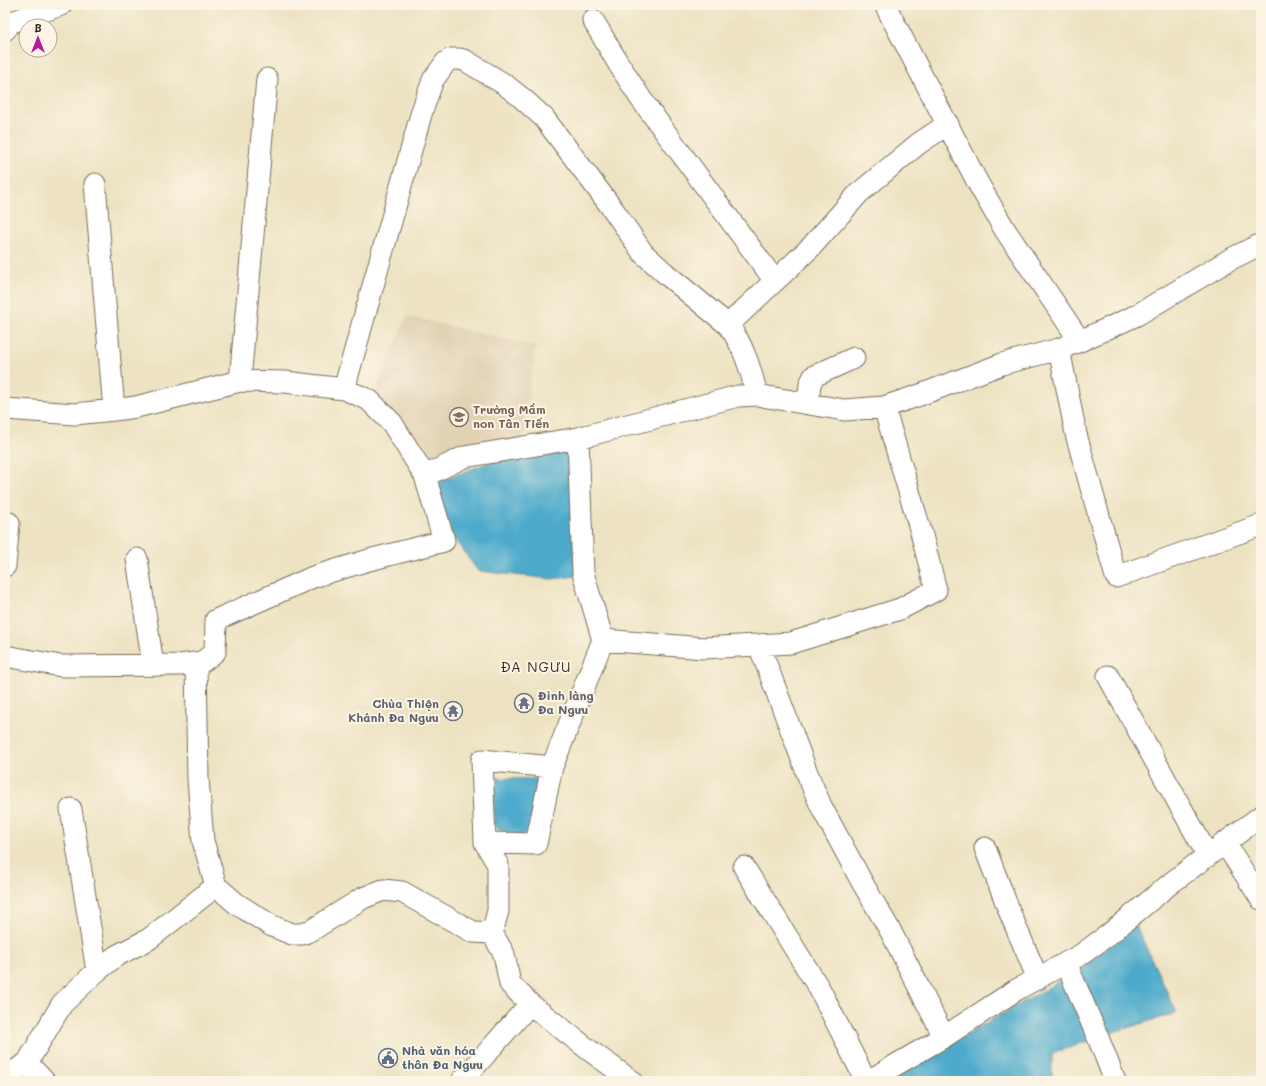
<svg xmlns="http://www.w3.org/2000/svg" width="1266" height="1086" viewBox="0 0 1266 1086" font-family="Mali,sans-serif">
  <rect width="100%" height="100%" fill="#fcf5e5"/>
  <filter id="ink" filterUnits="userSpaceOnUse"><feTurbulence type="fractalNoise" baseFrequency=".025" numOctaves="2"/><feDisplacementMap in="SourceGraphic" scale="8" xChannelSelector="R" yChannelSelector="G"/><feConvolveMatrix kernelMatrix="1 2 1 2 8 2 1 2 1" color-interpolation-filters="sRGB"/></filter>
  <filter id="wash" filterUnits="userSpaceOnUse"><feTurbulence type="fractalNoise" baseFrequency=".012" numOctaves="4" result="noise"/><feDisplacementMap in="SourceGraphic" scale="16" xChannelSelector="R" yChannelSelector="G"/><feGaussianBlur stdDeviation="0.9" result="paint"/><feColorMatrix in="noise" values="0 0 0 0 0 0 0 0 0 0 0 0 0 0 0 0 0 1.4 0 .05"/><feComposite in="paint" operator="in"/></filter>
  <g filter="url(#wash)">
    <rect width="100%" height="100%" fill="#ede3c3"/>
    <path fill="#e1d2b4" d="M407,316L536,346L522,443L425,469L375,392Z"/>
    <path fill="#4daacb" stroke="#446a74" d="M572,447L577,576L552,579L478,571L453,537L435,483L509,455Z
      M494,778L538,779L529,829L522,836L500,831L494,824Z
      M1135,924L1177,1013L1110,1033L1052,1054V1078L1053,1081H887L1080,969Z"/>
  </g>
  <g filter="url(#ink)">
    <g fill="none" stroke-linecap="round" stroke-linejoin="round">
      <g stroke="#796b58" stroke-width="23">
        <path id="minor" d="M885,5L979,185L1005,230L1080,341
          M593,20L618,63L641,99L775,281
          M5,30L12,22L61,5
          M95,184L114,410
          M728,325L811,247L859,193L918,144L948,124
          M1059,349L1076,434L1116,577L1261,525
          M240,381L267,79
          M344,389L422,111L433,80L446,62L451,59H460L466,61L504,84L522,98L544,118L615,212L643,253L666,274L728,325C744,345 751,371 757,395
          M808,404L810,384L814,376L854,358
          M5,409L75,414L114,410L136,407L240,381L285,382L344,389L369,400L392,423L425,476L444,541L369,560L313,577L216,620L215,652L202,662L180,665L61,666L5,656
          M425,476L464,457L578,438L738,396L757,395L844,410L884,407L920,395L1002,364L1059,349L1080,341L1137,315L1229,260L1261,244
          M137,559L153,665
          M5,566L9,523
          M603,640L704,648L791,643L900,609L936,590L921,532L884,407
          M759,645L809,778L821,806L863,884L891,932L944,1037
          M1108,676L1208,856
          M552,767L482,760L485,843L498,865V911L492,933L504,954L510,984L530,1004L589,1050L632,1081
          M71,809L97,971
          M485,843L536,844L552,767L603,640L583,573L578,438
          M1225,843L1261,899
          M985,848L1010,913L1038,979
          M744,867L819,988L866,1081
          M216,886L237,904L272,926L292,934H302L312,930L363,898L383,890L402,892L473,932L492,933
          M1066,963L1099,1040L1115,1081
          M27,1063L44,1081
          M5,1077L27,1063L62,1004L97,971L116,956L149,939L216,886L203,841L198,779L196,663
          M462,1081L530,1004
          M868,1081L944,1037L1016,990L1082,954L1112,932L1171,883L1261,816"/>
      </g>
      <use href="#minor" stroke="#fff" stroke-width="21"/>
    </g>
  </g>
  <defs>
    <g id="school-ring" transform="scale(1)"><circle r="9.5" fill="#fcf5e5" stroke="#8d6e63" stroke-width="1.5"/><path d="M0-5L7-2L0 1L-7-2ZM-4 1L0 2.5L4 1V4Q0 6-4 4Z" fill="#8d6e63"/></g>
    <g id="temple-ring" transform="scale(1)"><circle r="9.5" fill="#fcf5e5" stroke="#6b7280" stroke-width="1.5"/><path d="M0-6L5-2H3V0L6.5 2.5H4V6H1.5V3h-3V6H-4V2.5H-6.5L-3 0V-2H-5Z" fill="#6b7280"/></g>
    <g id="civic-ring" transform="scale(1)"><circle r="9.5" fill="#fcf5e5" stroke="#5c6f8a" stroke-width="1.5"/><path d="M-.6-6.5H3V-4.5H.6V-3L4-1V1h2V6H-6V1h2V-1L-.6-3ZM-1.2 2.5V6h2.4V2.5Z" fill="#5c6f8a"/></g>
  </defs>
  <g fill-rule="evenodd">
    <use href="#school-ring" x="459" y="417"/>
    <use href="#temple-ring" x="524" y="703"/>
    <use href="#temple-ring" x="453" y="711"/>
    <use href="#civic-ring" x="388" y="1058"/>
  </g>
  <g text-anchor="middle" stroke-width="4" stroke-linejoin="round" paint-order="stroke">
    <g font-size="12" font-weight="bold" fill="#785e54" stroke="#fcf5e5" text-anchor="start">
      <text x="473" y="414">Trường Mầm<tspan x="473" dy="14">non Tân Tiến</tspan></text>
    </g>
    <g font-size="12" font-weight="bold" fill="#5b616d" stroke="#fcf5e5" text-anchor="start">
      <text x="538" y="700">Đình làng<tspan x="538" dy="14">Đa Ngưu</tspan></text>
      <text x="439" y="708" text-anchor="end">Chùa Thiện<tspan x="439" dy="14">Khánh Đa Ngưu</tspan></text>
    </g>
    <g font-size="12" font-weight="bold" fill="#4e5e75" stroke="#fcf5e5" text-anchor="start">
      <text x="402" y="1055">Nhà văn hóa<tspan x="402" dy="14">thôn Đa Ngưu</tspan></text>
    </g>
    <g font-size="14" letter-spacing="1" fill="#3b2a1e" stroke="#fcf5e5">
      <text x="536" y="672">ĐA NGƯU</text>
    </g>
  </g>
  <rect width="1266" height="1086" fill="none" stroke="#fcf5e5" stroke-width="20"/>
  <g transform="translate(38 38)"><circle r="19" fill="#fcf5e5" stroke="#afa495"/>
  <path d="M0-3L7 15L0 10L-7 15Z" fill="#b5179e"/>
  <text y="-6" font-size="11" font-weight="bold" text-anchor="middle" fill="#3b2a1e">B</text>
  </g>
</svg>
